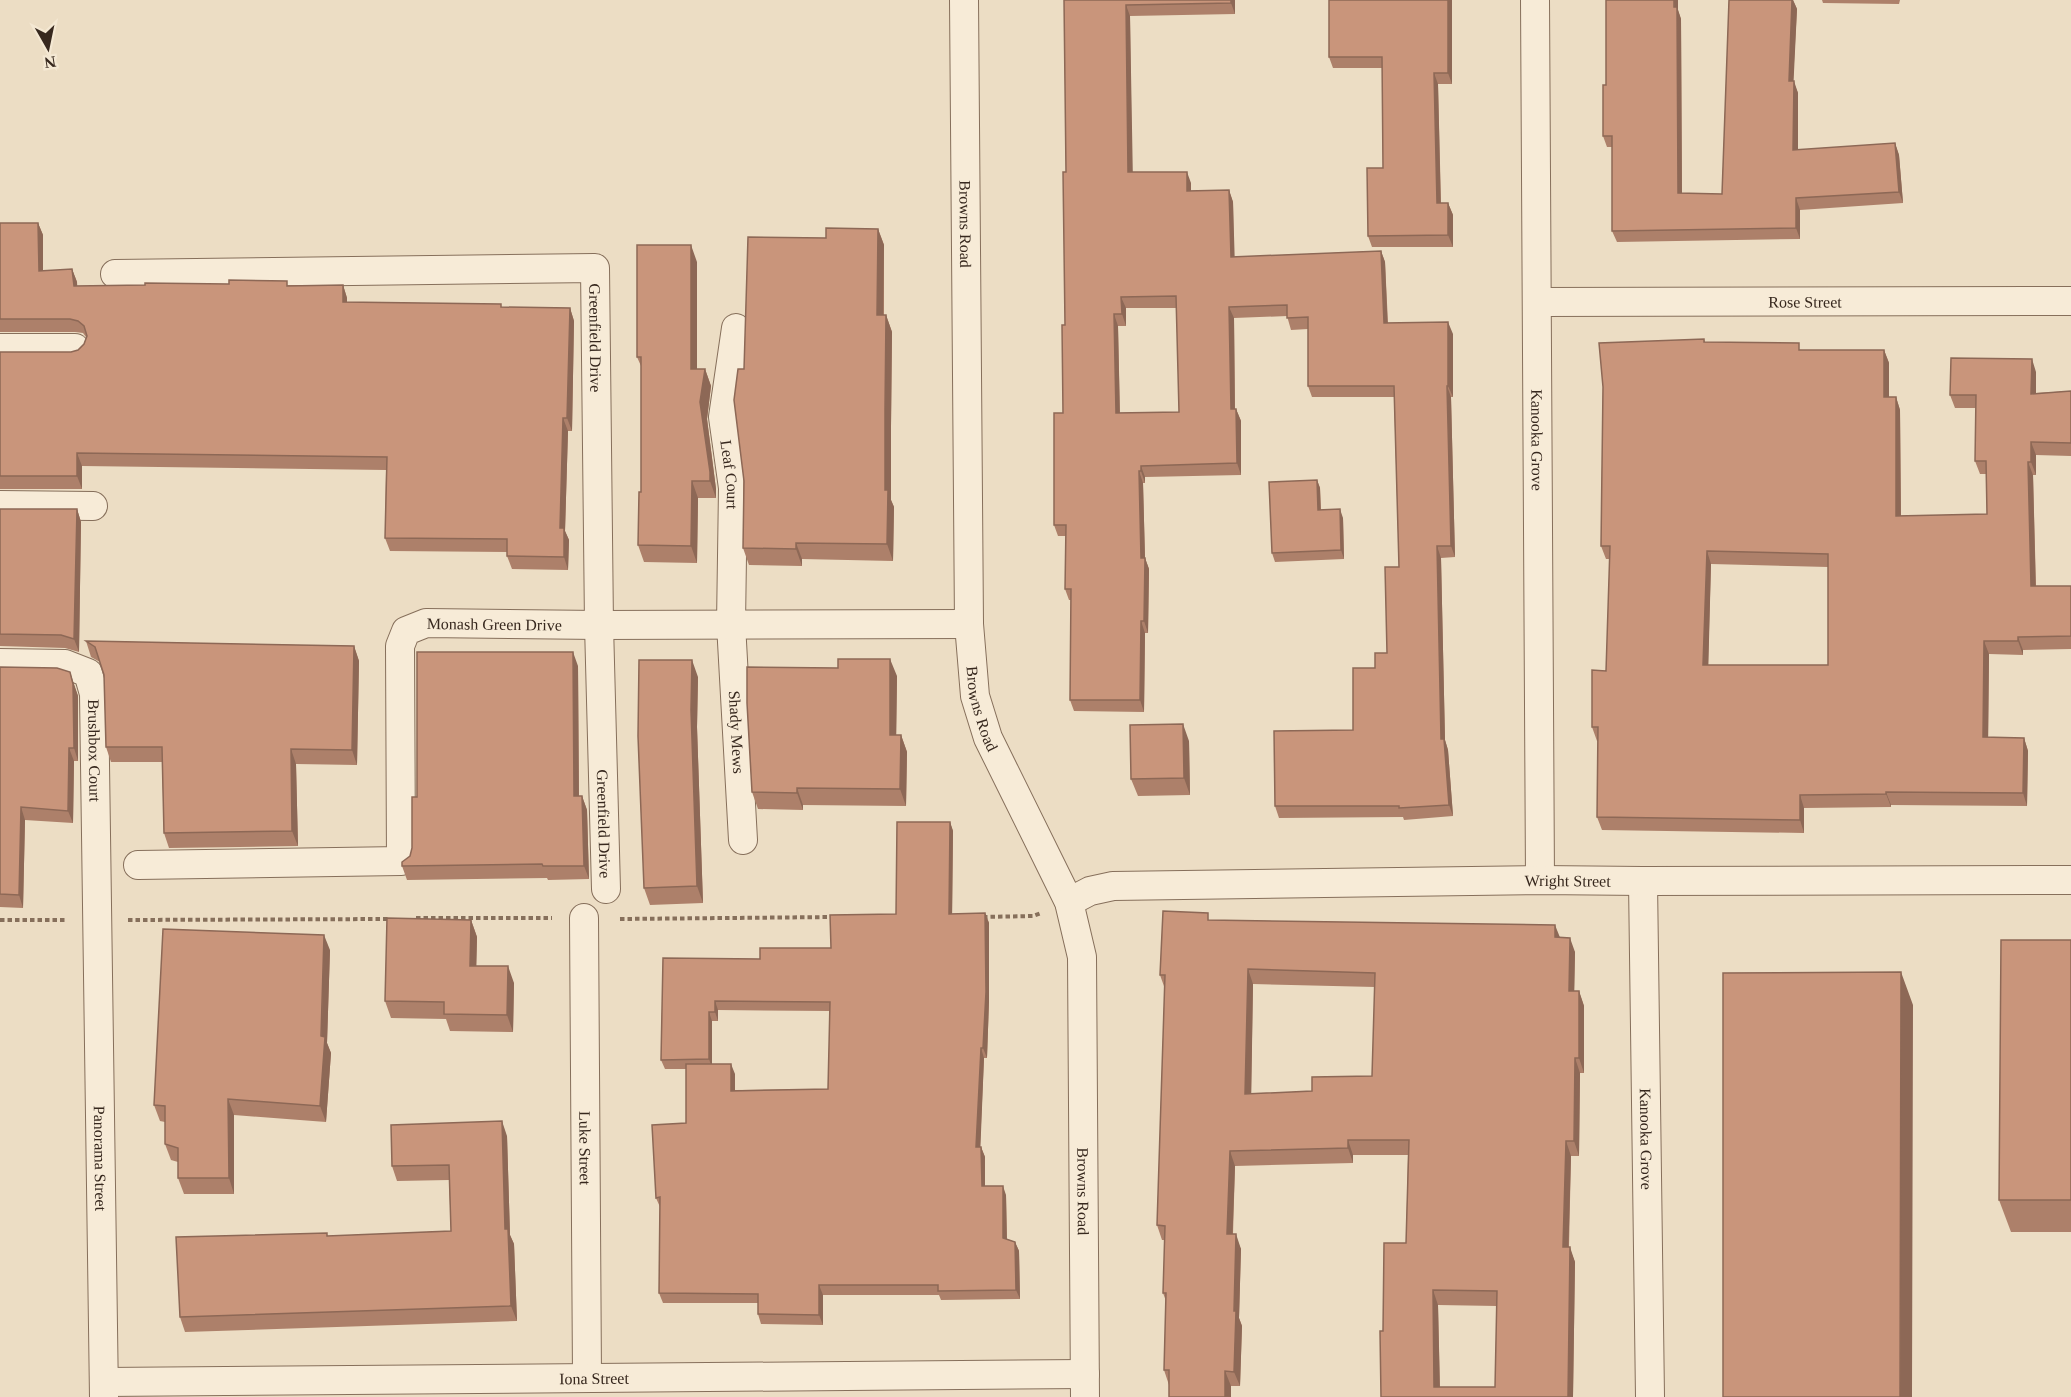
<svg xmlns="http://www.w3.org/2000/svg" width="2071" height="1397" viewBox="0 0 2071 1397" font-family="Georgia,serif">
  <rect width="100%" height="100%" fill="#ecddc4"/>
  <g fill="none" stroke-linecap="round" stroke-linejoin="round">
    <g stroke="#866f5b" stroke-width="30">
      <g id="minor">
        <path id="s1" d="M964,0L969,624L975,696L988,738L1069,902L1082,957L1085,1397"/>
        <path id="s2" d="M1535,0L1540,880"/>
        <path id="s3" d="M115,274L595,268L599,625L606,889"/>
        <path id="s4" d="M1538,302L2071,301"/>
        <path id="s5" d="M736,328L723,417L733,488L731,624L743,840"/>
        <path d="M0,348H75"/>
        <path d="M0,505L93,506"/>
        <path id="s6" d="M0,663L65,664L88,673L94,694L104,1397"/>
        <path id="s7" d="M138,865L401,861L400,646L406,631L426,623L599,625L969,624"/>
        <path id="s8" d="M1643,881L1650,1397"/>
        <path id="s9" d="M1069,902L1090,891L1113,886L1540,880L1643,881L2071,880"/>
        <path id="s10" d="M584,918L587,1377"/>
        <path id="s11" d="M104,1382L1085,1374"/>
      </g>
    </g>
    <path stroke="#866f5b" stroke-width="4" stroke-dasharray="4.5 3" stroke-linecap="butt" d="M983,917L1033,916L1041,913
      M416,918H552
      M620,919L834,917
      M0,920H66
      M128,920L390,919"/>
    <use href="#minor" stroke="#f7ebd7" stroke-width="28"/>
  </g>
  <path fill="#ad806a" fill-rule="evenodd" d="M1064,0H1235V14L1130,16L1132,172L1191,183V191L1229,190L1233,202L1234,257L1381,251L1385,262L1388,323L1453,334V397H1451L1455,557L1441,558L1445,740L1448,750L1453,816L1404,820L1403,817L1279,818L1275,806L1353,730L1375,668L1387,653L1399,567L1394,397H1312L1308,386V329L1291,330L1287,316L1234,318L1235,409H1236L1241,421V475L1145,477V483H1143L1145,558L1149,569L1148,633H1145L1144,712L1074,711L1070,700L1071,600H1069L1065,589L1066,536H1058L1054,525L1063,413L1065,325L1066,172ZM1126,308H1177L1179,412L1120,413L1118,326H1126Z
    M1452,0V84H1438L1441,203H1448L1453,215V247H1372L1368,236L1383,168L1382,68H1333L1329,57Z
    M1729,0H1793L1797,9L1793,81L1798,93V150L1895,143L1899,155L1903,203L1800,210V239L1617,242L1612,231V147H1607L1603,136L1606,85L1678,10L1681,19L1682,193L1722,194Z
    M1822,0H1900L1899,4L1823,3Z
    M0,223H38L43,235V271L72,269L77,282V286L343,285L347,298V302L503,307L570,308L574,321L572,431H568L565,531L569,540L568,570L512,569L507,556V552L390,551L385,538L386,470L82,466V489H0V352H71L78,350L84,344L86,337L83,333L75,332H0Z
    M878,229L884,245V315H886L892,332L891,426V500L894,507L893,561L802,559V566L749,565L743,548L744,369L826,238Z
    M697,262V369H705L711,386L707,419L716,489V498H698L697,563L644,562L638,545L641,492V366L637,357Z
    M1704,339L1705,342L1802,350H1884L1889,363V397H1896L1900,410L1901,516L1987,514L1986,474H1980L1975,461L1976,408H1955L1950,395L2036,372V393L2071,391V456L2036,455V475H2033L2036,586H2071V649L2023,650V655L1989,654L1988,738H2024L2028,751L2027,806L1891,805V807L1804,808V833L1602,830L1597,817L1598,741H1597L1592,727L1606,671L1610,559H1606L1601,546L1603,387ZM1711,564L1828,567V665H1708Z
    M1317,480L1320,488L1321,510L1343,518L1344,559L1275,562L1272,553Z
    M0,509H77L81,522L79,652L65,648L0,646Z
    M86,641L354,646L359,661L357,765L296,764L298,846L169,848L164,833L162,762H111L106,747L104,675L100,662L91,657Z
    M578,666L579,796H582L587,810L589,879L548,880L547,878L407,880L402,866L410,856L412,848L417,797Z
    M0,667L74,685L78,696V761H74L73,823L25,820L23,908L0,907Z
    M897,676L896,735H901L907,752L906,806L803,805V810L758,809L752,792Z
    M698,677L697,727L703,903L650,905L644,888Z
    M1189,741L1190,795L1138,796L1131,779Z
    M950,822L953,831L952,914L985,913L989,923V1001L987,1058H984L980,1147H981L985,1157V1186L1006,1195L1007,1239L1015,1242L1019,1251L1020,1299L941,1300L939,1295H823V1325L761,1324L758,1314V1303H663L659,1293L660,1207L656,1198L686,1123V1069H665L661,1060L663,958L760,959L831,948L896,914ZM718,1010L830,1011L828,1089L735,1090V1074L712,1064V1021H718Z
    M471,920L477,937L476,966L514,983L513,1032L450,1031L446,1019L391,1018L385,1001Z
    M1210,920L1560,937L1575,952L1574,991H1579L1584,1006V1073H1580L1579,1156H1571L1569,1247L1575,1262L1573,1397H1381L1383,1331L1406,1243L1408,1155H1353V1163L1235,1166L1233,1234L1241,1249L1239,1318L1242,1326L1240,1386H1231V1397H1169V1385L1164,1370L1166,1301L1163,1293L1165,1240H1162L1157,1225L1165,989L1160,975ZM1253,984L1375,987L1372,1076L1312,1091L1251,1094ZM1438,1305L1497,1306L1495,1387H1440Z
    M2071,940V1232H2011L1999,1200Z
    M330,950L327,1043L331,1053L326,1122L234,1115V1194H184L178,1178V1162L171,1160L165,1144V1122L160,1121L154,1105Z
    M507,1136L510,1235L514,1244L517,1321L185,1332L180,1317L328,1236L451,1231L449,1180L397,1181L392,1166Z"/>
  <path fill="#8d6856" d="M1231,0H1235V14L1231,3Z
    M1448,0H1452V84L1448,73Z
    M1674,0H1678V10L1681,19L1682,205L1678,193Z
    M1792,0H1793L1797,9L1793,93L1789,81Z
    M1126,5L1130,16L1133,184L1128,172Z
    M1434,73L1438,84L1441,215L1437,203Z
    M1794,81L1798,93V162L1793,150Z
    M1895,143L1899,155L1903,203L1899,192Z
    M1187,172L1191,183V203L1187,191Z
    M1229,190L1233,202L1235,268L1231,257Z
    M1796,198L1800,210V239L1796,228Z
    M1448,203L1453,215V247L1448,235Z
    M38,223L43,235V284L39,271Z
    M878,229L884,245L883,332L877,315Z
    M691,245L697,262V386L691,369Z
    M1381,251L1385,262L1388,334L1384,323Z
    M72,269L77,282L78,299L74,286Z
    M343,285L347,298V315L343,302Z
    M1121,297L1126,308V326L1122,314Z
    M1229,307L1234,318L1235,421L1231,409Z
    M570,308L574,321L572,431L567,418Z
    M1114,314L1118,326L1120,424L1116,413Z
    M886,315L892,332L891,426V500L894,507L893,561L887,544L885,490V409Z
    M1448,322L1453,334V397L1448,386Z
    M1884,350L1889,363V410L1884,397Z
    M2032,359L2036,372V407L2031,394Z
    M705,369L711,386L707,419L716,489V498L710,481L700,402Z
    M1447,386L1451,397L1455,557L1451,546Z
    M1896,397L1900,410L1901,530L1896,516Z
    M1236,409L1241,421V475L1237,463Z
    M563,418L568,431L565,531L569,540L568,570L564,557L560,528Z
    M2031,442L2036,455V475L2031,462Z
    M77,453L82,466V489L77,476Z
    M2028,462L2033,475L2036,599L2031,586Z
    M1141,466L1145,477V483L1141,471Z
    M1139,471L1143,483L1145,558L1149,569L1148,633L1144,621L1141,558Z
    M1317,480L1320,488L1321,519L1318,510Z
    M692,481L698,498L697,563L691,546Z
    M77,509L81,522L79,652L74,639Z
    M1340,509L1343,518L1344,559L1341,550Z
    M796,543L802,559V566L796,549Z
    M1437,546L1441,558L1445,740L1448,750L1453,816L1449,805L1441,739Z
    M1707,551L1711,564L1708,678L1703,665Z
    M1141,621L1145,633L1144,712L1140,700Z
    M2018,637L2023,650V655L2018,641Z
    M1984,641L1989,654L1988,751L1983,737Z
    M354,646L359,661L357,765L352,750Z
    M573,652L578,666L579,810L574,796Z
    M890,659L897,676L896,752L890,735Z
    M692,660L698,677L697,727L703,903L697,886L691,710Z
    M70,672L78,696V761L74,748Z
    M1183,724L1189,741L1190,795L1184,778Z
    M901,735L907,752L906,806L900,789Z
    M2024,738L2028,751L2027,806L2023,793Z
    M69,748L74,761L73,823L68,811Z
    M291,749L296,764L298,846L292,831Z
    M797,788L803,805V810L797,793Z
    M1886,792L1891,805V807L1886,794Z
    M1800,795L1804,808V833L1800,820Z
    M582,796L587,810L589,879L584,866Z
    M21,807L25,820L23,908L19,895Z
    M950,822L953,831L952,923L949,914Z
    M985,913L989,923V1001L987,1058L983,1048Z
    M471,920L477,937L476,983L470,966Z
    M1555,925L1561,940L1555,937Z
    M324,935L330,950L327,1043L331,1053L326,1122L320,1106Z
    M1570,938L1575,952L1574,1006L1569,991Z
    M508,966L514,983L513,1032L507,1015Z
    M1248,969L1253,984L1251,1109L1245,1094Z
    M1901,972L1913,1005L1912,1397H1900Z
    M1579,991L1584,1006V1073L1579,1058Z
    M715,1001L718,1010V1021L715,1012Z
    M709,1012L712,1021V1068L709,1059Z
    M981,1048L984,1058L980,1157L976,1147Z
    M1575,1058L1580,1073L1579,1156L1574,1141Z
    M731,1064L735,1074V1100L731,1091Z
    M228,1099L234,1115V1194L229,1178Z
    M502,1121L507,1136L510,1235L514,1244L517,1321L511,1306L505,1229Z
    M1348,1140L1353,1155V1163L1348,1148Z
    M1566,1141L1571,1156L1568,1262L1563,1247Z
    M981,1147L985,1157V1196L982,1186Z
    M1230,1151L1235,1166L1232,1249L1227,1234Z
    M1003,1186L1006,1195L1007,1247L1003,1238Z
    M1236,1234L1241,1249L1239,1318L1242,1326L1240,1386L1234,1372V1311Z
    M1015,1242L1019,1251L1020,1299L1016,1290Z
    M1570,1247L1575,1262L1573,1397H1568Z
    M819,1285L823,1295V1325L819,1315Z
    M1433,1290L1438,1305L1440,1397L1434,1387Z
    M1225,1371L1231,1386V1397H1225Z"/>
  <path fill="#c9957b" stroke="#8d6856" stroke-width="1.5" fill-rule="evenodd" d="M1064,0H1231V3L1126,5L1128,172H1187V191L1229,190L1231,257L1381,251L1384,323L1448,322V386H1447L1451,546H1437L1441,739H1444L1449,805L1399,808V806H1275L1274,731L1353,730V668H1375V653H1387L1385,567H1399L1394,386H1308V317L1287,318V305L1229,307L1231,409H1236L1237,463L1141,466V471H1139L1141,558H1145L1144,621H1141L1140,700H1070L1071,589H1065L1066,525H1054V413H1063L1062,325H1065L1063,172H1066ZM1176,296L1179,412L1116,413L1114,314H1122L1121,297Z
    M1329,0H1448V73H1434L1437,203H1448V235L1368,236L1367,168H1383L1382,57H1329Z
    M1606,0H1674V7H1677L1678,193L1722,194L1729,0H1792L1789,81H1794L1793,150L1895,143L1899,192L1796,198V228L1612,231V136H1603V85H1606Z
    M0,223H38L39,271L72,269L74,286L145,285V283L229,284V280L287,281V286L343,285V302L501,304V307L570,308L567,418H563L560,528H564V557L507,556V539L385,538L387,457L77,453V476H0V352H71L78,350L84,344L87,336L84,326L78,321L70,319H0Z
    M826,228L878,229L877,315H886L885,409V490H888L887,544L796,543V549L743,548L744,481L734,400L738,369H744L748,237L826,238Z
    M637,245H691V369H705L700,402L710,472V481H692L691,546L638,545L639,492H641V357H637Z
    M1704,339V342L1799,343V350H1884V397H1896V516L1987,514L1986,461H1975L1976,395H1950L1951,358L2032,359L2031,394L2071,391V443L2031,442V462H2028L2031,586H2071V636L2018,637V641H1984L1983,737L2024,738L2023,793L1886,792V794L1800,795V820L1597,817L1598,727H1592V670L1606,671L1610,546H1601L1603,387L1599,343ZM1707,551L1828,554V665H1703Z
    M1317,480L1318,510L1340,509L1341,550L1272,553L1269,482Z
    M0,509H77L74,639L61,635L0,634Z
    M86,641L354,646L352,750L291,749L292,831L164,833L162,747H106L104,675L95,647Z
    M417,652H573L574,796H582L584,866H543L542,864L402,866V862L410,856L412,848V797H417Z
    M838,659H890V735H901L900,789L797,788V793L752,792L747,703V667L838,668Z
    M639,660H692L691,710L697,886L644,888L638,736Z
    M0,667L57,668L70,672L73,684L74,748H69L68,811L21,807L19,895L0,894Z
    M1183,724L1184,778L1131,779L1130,725Z
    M897,822H950L949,914L985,913L986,992L983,1048H981L976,1147H981L982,1186H1003V1238L1015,1242L1016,1290L938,1291V1285H819V1315L758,1314V1294L659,1293L660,1197L656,1198L652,1125L686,1123V1064H731V1091L828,1089L830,1002L715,1001V1012H709V1059L661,1060L663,958L760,959V948H831L830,915L896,914Z
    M1163,911L1208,913V920L1555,925V937L1570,938L1569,991H1579V1058H1575L1574,1141H1566L1563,1247H1570L1568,1397H1381L1380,1331H1383L1384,1243H1406L1409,1140H1348V1148L1230,1151L1227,1234H1236L1234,1311H1236L1234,1372L1225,1371V1397H1169V1370H1164L1166,1293H1163L1165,1226L1157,1225L1165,975H1160ZM1248,969L1375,973L1372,1076L1312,1077V1091L1245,1094ZM1433,1290L1497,1291L1495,1387H1434Z
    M387,918L471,920L470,966H508L507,1015L444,1014V1002L385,1001Z
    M163,929L324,935L321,1036L325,1037L320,1106L228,1099L229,1178H178V1148L165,1144V1106L154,1105Z
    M2001,940H2071V1200H1999Z
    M1901,972L1900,1397H1723V973Z
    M502,1121L505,1229H508L511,1306L180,1317L176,1237L327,1233V1236L451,1231L449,1165L392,1166L391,1125Z"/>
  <g text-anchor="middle" stroke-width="6" stroke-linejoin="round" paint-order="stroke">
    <g font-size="16" fill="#37281e" stroke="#f4e8d3">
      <text dy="6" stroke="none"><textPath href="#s1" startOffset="224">Browns Road</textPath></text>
      <text dy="6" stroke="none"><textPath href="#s4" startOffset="267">Rose Street</textPath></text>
      <text dy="6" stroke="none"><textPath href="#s3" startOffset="550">Greenfield Drive</textPath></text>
      <text dy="6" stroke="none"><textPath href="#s2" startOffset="440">Kanooka Grove</textPath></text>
      <text dy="6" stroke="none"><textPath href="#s5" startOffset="148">Leaf Court</textPath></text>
      <text dy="6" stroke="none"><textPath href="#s7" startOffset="584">Monash Green Drive</textPath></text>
      <text dy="6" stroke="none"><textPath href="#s1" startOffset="710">Browns Road</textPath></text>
      <text dy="6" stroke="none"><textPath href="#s5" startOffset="406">Shady Mews</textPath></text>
      <text dy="6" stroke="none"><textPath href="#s6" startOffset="168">Brushbox Court</textPath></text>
      <text dy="6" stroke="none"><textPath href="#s3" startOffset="1036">Greenfield Drive</textPath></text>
      <text dy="6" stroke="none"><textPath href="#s9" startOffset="502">Wright Street</textPath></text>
      <text dy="6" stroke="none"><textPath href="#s8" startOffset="258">Kanooka Grove</textPath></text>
      <text dy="6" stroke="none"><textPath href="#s10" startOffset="230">Luke Street</textPath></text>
      <text dy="6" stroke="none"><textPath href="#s6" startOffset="576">Panorama Street</textPath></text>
      <text dy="6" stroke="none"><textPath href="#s1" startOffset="1214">Browns Road</textPath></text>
      <text dy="6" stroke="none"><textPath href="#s11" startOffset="490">Iona Street</textPath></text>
    </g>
  </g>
  <g transform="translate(48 48) rotate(171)" stroke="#f4e8d3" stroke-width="4.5" paint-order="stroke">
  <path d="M0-4.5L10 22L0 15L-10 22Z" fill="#37281e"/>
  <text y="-9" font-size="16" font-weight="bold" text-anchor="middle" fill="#37281e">N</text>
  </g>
</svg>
